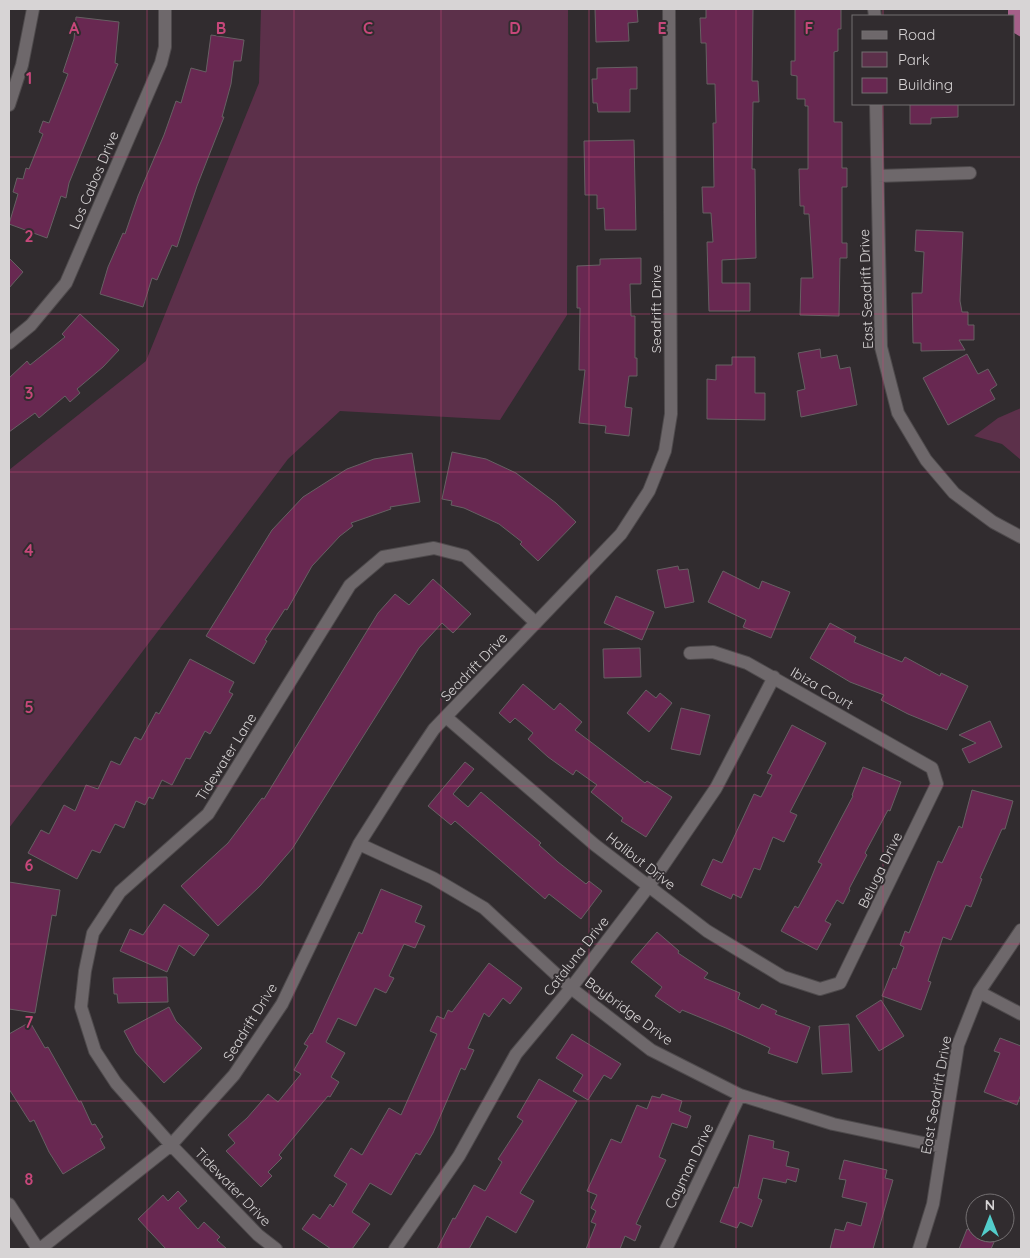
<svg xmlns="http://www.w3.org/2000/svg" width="1030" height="1258" viewBox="0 0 1030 1258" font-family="Quicksand,sans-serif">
  <rect width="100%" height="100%" fill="#312c2f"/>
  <path fill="#5c304a" d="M261,9H568L567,315L500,420L340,411L288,459L9,828V470L146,361L259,83Z
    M1021,408V460L1002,444L974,436L998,418Z"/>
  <path fill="#a55f89" d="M1008,9H1021V37L1014,33V16H1008Z"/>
  <path fill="#682851" stroke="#666063" d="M595,9H637L638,22L628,23L629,41L596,42Z
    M706,9H753L752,81H758L759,102H753L752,169H755L756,258L722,260V283H750V311H709L707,242H713L711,213H703L702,187H714L713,123H716L715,84H707L706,43H701L700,18H706Z
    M795,9H841V29H838V51L834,52V122H842V168H847V187H842V243H847V258H840L839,316L800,315L801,278H813L809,214H804V206H800L799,169H808V106H805V99H797V76L791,75V61H795Z
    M76,17L119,22L115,63L118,64L69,183L66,198L61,196L47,238L9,224L18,194L13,192L17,178L23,179L26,168L29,169L43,134L39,132L43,121L49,123L68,74L63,72L74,39Z
    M211,35L244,40L241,61H234L231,84L222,117H224L197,186L177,247L172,245L157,280L152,278L143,307L100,294L108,267L123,233L125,234L138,196L164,135L176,101L181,103L191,68L206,72Z
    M637,67V89H630V112H598L597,103H593L592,79H597V68Z
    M910,104H958V117L931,118V124H910Z
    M634,140L636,230H605L604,208L597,209V195H585L584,141Z
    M916,230L963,232L960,301L962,312H968V325H974V340H959L965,350L921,351V343H913L912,293H922L924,252L915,251Z
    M9,258L23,272L9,288Z
    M641,258V284H630L631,316H635V358H637V376H629L625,407L632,408L629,436L605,433L606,426L579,423L585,370H579L580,308H577V266L600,265V259Z
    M80,314L119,350L103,367L77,389L80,393L70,402L65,396L39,418L35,413L9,432V378L27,361L30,365L65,337L62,334Z
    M820,349L821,358L837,355L840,369L850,367L857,405L801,417L797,391L805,389L798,353Z
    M967,354L978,374L988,369L997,385L990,390L995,399L948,425L923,378Z
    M732,357H755V393H765V420L707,419V379L716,380V365H732Z
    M452,452L486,459L516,473L556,503L576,522L538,561L520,544L522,542L499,524L464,508L451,505L452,501L442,499Z
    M412,453L420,502L390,507L391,509L351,523L353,526L340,536L312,566L287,610L285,609L265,640L267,641L254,664L206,636L272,530L303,497L347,469L374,459Z
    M678,566L679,570L688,569L694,602L665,608L657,570Z
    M723,571L759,589L762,581L790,592L771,638L743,627L746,620L708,602Z
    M433,579L471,614L453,633L442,623L419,648L292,849L260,886L218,926L181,886L228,843L262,798L264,799L378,613L395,594L409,605Z
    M616,596L654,612L642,640L604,623Z
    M830,623L856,637L854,642L902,662L905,657L940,676L941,673L968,686L947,730L908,714L881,700L884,695L850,682L810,658Z
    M640,648L641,677L604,678L603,649Z
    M190,659L234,682L229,692L233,694L210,734L205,731L190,759L186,758L172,785L162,780L153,799L149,797L145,805L136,801L124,828L115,824L100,853L92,850L77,879L28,853L41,830L49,834L64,805L75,811L86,785L98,789L111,761L120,765L135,737L141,740L156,712L159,714Z
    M523,684L554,710L560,703L582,722L575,730L645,783L647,781L672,797L646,837L621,821L623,818L591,792L597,785L576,770L573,775L548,757L528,739L533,733L515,718L510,723L499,713Z
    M646,690L656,698L660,693L672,703L649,732L627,713Z
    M681,708L710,715L700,755L671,749Z
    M990,721L1002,747L969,763L962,749L976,743L959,735Z
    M792,725L826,743L790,812L797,815L784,842L773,837L760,870L754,868L741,898L733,894L731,899L701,885L713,859L722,863L754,794L761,797L772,775L767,773Z
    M465,762L474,769L453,794L468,807L481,792L541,843L539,845L558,862L586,884L589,881L602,891L581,919L549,894L545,899L455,821L451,825L428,806Z
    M863,767L901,782L890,811L888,810L865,853L867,855L849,889L850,890L843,904L837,900L825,921L831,924L817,950L781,931L795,906L798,908L822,864L818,862L853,796L852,795Z
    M972,790L1013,801L1005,829H1002L980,878L982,879L971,907L966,905L951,940L943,937L928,981L931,982L921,1010L882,996L893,968L896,969L904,947L900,945L905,931L909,933L938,861L942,863L959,826L962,828Z
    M9,882L60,890L56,916L52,915L35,1013L9,1009Z
    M381,889L422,906L415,922L425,926L415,948L404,944L389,976L394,978L386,993L375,988L356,1026L338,1018L326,1042L345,1053L331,1077L339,1082L330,1097L328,1096L279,1155L282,1158L268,1172L272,1176L261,1187L226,1151L235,1143L228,1135L247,1118L268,1094L278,1102L301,1074L294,1070L308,1046L304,1044L311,1033L312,1034L359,932L362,934Z
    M164,904L209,935L194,956L179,945L167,972L120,951L130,929L143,935Z
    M657,932L679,951L678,953L708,973L704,978L740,993L738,999L759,1009L762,1004L777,1011L775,1014L810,1027L797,1063L768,1053L770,1048L726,1028L682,1010L680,1013L655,996L662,987L631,962Z
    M489,963L522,988L510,1004L503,998L489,1017L484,1013L468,1048L474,1050L465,1070L461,1068L433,1133L420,1155L416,1153L391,1195L370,1183L352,1212L370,1224L352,1249H331L302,1229L313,1214L320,1219L330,1204L333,1207L347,1184L334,1176L351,1148L362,1155L389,1108L401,1115L437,1034L430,1031L437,1016L444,1019L448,1010L452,1012Z
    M167,977L168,1002L118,1003L117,994H114L113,978Z
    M881,1000L904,1036L879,1051L856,1016Z
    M169,1007L176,1021L202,1048L164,1083L136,1053L124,1031Z
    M30,1022L45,1048L48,1047L79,1102L81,1101L92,1125L95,1124L103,1137L100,1139L105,1148L63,1174L49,1152L34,1120L30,1122L9,1089V1034Z
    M849,1024L852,1072L822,1074L819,1026Z
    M572,1034L621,1064L611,1079L604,1075L588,1100L573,1091L583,1075L556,1058Z
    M1000,1038L1021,1046V1094L1017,1105L984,1092L1000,1053L994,1051Z
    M539,1079L577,1101L520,1193L534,1201L516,1233L487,1216L469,1249H437L453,1218L455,1219L474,1185L485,1191L502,1162L498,1159L523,1121L517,1117Z
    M662,1094L682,1101L679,1111L691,1116L687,1128L672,1123L659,1157L666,1160L636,1224L641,1226L635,1241L625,1236L620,1249H586L596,1224L591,1222L596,1211L591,1208L597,1195L587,1191L611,1139L621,1143L637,1105L647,1109L652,1096L660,1098Z
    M749,1135L774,1141L773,1148L789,1152L786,1166L799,1169L796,1182L787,1179L786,1183L763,1178L758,1198L762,1200L752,1227L740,1222L737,1228L720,1222L734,1187L738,1188Z
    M844,1160L887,1170L885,1178L893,1180L873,1249H830L835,1229L844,1231L847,1222L861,1226L867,1203L842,1197L846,1180L839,1179Z
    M178,1191L187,1201L179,1208L198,1229L204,1222L220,1237L217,1240L227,1249H166L138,1219L163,1195L168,1201Z
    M967,1229L995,1240L991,1249H959Z"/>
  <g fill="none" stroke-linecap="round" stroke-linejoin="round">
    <g stroke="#4e4a4c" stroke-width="14">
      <path id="street" d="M874,9L875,16
        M876,104L881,347L898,413L926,460L954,493L993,522L1021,537
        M9,105L22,65L33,9
        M878,176L970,173
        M9,343L31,325L66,283L161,63L165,47V9
        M446,717L595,845L707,931L783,977L820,989L840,983L937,784L932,768L747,663L713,652L690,653
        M359,844L433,878L484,908L571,988L651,1050L740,1095L833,1124L942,1147
        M979,992L1021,1014
        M9,1204L38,1249
        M40,1249L171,1145L234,1075L282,1004L359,844L399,781L434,729L621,534L649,491L665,451L671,414L669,9
        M276,1249L258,1235L171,1145L116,1083L95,1051L81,1007L85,971L93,933L120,892L208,814L350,585L383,557L434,548L465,556L536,623
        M395,1249L459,1156L516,1054L571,988L649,886L716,788L774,677
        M666,1249L740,1095
        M919,1249L933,1204L958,1045L979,992L1021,930"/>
    </g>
    <use href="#street" stroke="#6e686b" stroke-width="12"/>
  </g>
  <path fill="none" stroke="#c7477a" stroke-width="1" stroke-opacity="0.55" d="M147,9V1249M294,9V1249M441,9V1249M589,9V1249M736,9V1249M883,9V16M883,104V1249M9,157H1021M9,314H1021M9,472H1021M9,629H1021M9,786H1021M9,944H1021M9,1101H1021"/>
  <g text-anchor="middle" stroke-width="4" stroke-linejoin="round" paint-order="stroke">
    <g font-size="14" fill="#d7d4d5" stroke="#312c2f">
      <text transform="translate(94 180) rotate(-67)" y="5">Los Cabos Drive</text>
      <text transform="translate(866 289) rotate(-92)" y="5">East Seadrift Drive</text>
      <text transform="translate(656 309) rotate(-90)" y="5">Seadrift Drive</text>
      <text transform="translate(474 667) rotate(-46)" y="5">Seadrift Drive</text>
      <text transform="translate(822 688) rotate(30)" y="5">Ibiza Court</text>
      <text transform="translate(226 757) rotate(-58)" y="5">Tidewater Lane</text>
      <text transform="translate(641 861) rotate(38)" y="5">Halibut Drive</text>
      <text transform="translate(880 870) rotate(-64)" y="5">Beluga Drive</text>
      <text transform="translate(576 956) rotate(-52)" y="5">Cataluna Drive</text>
      <text transform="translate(629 1011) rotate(36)" y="5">Baybridge Drive</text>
      <text transform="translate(250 1022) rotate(-58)" y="5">Seadrift Drive</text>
      <text transform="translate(936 1095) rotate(-80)" y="5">East Seadrift Drive</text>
      <text transform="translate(689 1166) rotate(-64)" y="5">Cayman Drive</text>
      <text transform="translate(233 1187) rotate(46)" y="5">Tidewater Drive</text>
    </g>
  </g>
  <g font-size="16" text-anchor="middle" font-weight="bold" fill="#c7477a" stroke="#312c2f" stroke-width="4" stroke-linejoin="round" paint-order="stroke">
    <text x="74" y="34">A</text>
    <text x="221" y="34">B</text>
    <text x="368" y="34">C</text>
    <text x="515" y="34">D</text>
    <text x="662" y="34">E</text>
    <text x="809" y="34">F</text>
    <text x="29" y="84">1</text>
    <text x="29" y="242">2</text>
    <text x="29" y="399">3</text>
    <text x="29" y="556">4</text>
    <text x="29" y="713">5</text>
    <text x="29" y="871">6</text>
    <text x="29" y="1028">7</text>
    <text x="29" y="1185">8</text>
  </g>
  <rect width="1030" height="1258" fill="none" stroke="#d7d4d5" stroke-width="20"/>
  <rect x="852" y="15" width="162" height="90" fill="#312c2f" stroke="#736f71"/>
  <rect x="862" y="31" width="25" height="8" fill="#6e686b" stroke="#736f71"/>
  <text x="898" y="40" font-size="15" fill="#d7d4d5">Road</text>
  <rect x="862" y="52" width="25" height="15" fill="#5c304a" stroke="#736f71"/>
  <text x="898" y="65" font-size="15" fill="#d7d4d5">Park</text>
  <rect x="862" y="78" width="25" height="15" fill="#682851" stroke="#736f71"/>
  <text x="898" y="90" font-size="15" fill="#d7d4d5">Building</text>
  <g transform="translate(990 1218)"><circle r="24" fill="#312c2f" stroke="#736f71"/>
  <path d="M0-4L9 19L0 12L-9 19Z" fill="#53cdcb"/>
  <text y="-8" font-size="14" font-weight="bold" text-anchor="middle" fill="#d7d4d5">N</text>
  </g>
</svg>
